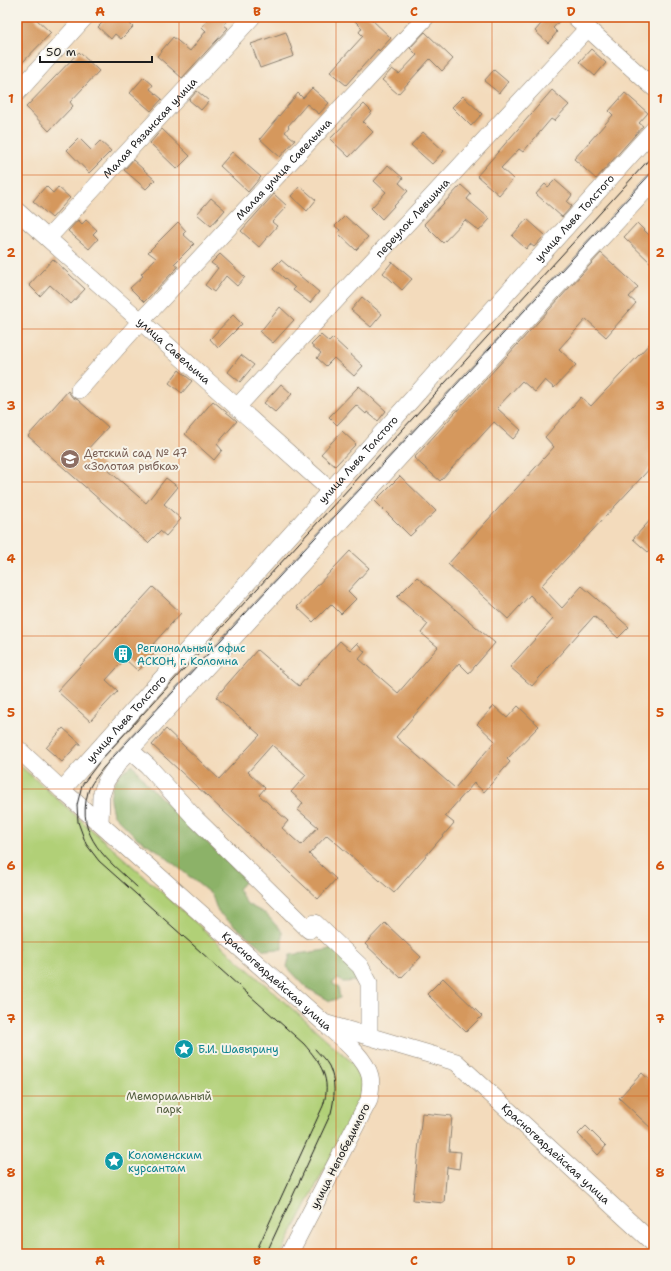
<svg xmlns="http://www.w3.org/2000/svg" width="671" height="1271" viewBox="0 0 671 1271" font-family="'Shantell Sans',sans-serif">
  <rect width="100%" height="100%" fill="#f7f3e8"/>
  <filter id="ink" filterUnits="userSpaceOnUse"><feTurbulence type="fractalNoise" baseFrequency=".025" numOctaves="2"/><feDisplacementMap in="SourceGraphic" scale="8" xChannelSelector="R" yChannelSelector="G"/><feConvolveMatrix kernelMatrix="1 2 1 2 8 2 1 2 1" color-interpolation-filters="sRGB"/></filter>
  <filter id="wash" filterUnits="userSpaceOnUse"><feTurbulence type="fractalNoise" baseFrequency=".012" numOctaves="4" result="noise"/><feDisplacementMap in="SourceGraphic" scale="16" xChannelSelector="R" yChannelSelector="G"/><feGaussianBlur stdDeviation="0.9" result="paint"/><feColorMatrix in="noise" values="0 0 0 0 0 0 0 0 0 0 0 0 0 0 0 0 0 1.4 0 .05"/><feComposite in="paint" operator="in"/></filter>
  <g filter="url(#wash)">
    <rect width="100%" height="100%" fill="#f3dbbc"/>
    <path fill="#b1d077" stroke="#66764a" d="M17,763L355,1065C361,1077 364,1085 361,1098L281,1254H17Z"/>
    <path fill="#8cb268" stroke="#546742" d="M133,765L147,784L246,880L238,889L247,904L266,914L282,932V949L264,950L218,912L212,895L157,850L137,838L113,814L110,801L112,787L120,773Z
      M334,949L360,976L357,981L343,982L338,979L332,983L338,987L340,998L330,1001L307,988L287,967L290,955Z"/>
    <g id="blocks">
      <path fill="#d5985d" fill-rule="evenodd" d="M17,17H34L51,33L17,68Z
        M108,17H123L133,27L121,39L115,34L111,39L98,27Z
        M210,17H230L224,25L228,28L182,78L157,56L173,37L190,51L206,31L202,27Z
        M351,17H369L391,38L379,51L378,49L346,85L330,72L363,36L359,32L362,28Z
        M547,17H563L553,28L557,32L548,43L535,31Z
        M286,32L294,56L260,68L251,44Z
        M425,32L453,59L442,71L430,59L398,94L382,80L392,69L399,74L417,55L410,48Z
        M591,49L606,63L595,76L579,62Z
        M79,52L99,71L70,102L73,106L49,131L26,107Z
        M494,70L508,82L499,93L484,81Z
        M144,77L153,85L150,89L162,99L151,111L130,93Z
        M312,88L329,103L319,114L307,104L288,126L289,127L285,132L295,140L280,157L260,139L298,93L303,98Z
        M552,90L569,105L554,121L551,119L523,152L519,149L501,168L513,179L499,195L477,176Z
        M197,91L209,101L201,110L189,100Z
        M625,93L648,113L639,123L643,126L596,179L574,159L613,115L609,111Z
        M463,96L482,114L471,126L452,107Z
        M364,104L372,112L363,122L373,132L349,157L330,139Z
        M162,129L190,156L177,169L150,143Z
        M423,132L444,151L432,164L411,145Z
        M79,138L91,150L100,141L111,151L89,173L67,150Z
        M232,152L261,177L248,192L220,166Z
        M133,160L155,180L146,189L124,170Z
        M388,165L403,178L399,183L408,191L382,219L371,208L386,192L374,181Z
        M555,180L572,195L567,202L572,206L562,217L536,194L545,184L548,187Z
        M461,185L471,194L467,199L490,219L479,231L465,220L443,243L424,224Z
        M46,186L53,193L58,187L70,198L52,218L33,201Z
        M300,186L316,200L307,211L291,196Z
        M274,194L287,206L272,222L277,226L259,247L241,231Z
        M211,198L225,210L211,226L197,214Z
        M345,216L368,237L356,250L338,233L340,230L335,226Z
        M527,219L545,235L534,247L530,244L526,249L512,236Z
        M78,220L82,224L86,220L97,230L93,234L98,239L89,249L68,231Z
        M178,222L186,231L183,234L194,244L174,264L178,267L144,302L130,288L143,276L141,274L156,258L148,252Z
        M637,223L654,240V266L624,237Z
        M601,253L638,287L629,297L636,303L606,337L586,319L559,349L576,365L554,388L545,380L535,392L522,381L497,408L521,430L513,439L494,422L440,481L414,458Z
        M220,254L245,277L237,286L226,276L214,292L205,285L218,268L211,263Z
        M53,259L85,289L71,304L50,285L40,296L29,285Z
        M281,260L319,292L310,303L293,290L295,288L273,268Z
        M392,262L412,279L402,290L383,273Z
        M362,297L382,314L371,327L351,310Z
        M280,307L294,320L273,343L260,332Z
        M233,315L242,324L218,348L210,339Z
        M321,335L329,342L333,338L363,366L354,376L334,358L326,366L317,358L321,353L311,345Z
        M654,339V464L541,586L562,608L582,586L629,627L618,638L594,616L532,686L510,667L553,619L530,595L508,619L448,564L554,447L545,437L581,397L591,406Z
        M241,355L254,365L240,382L228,372Z
        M179,370L192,381L182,393L169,383Z
        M281,384L292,394L275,412L264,403Z
        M359,386L386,411L378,421L367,412L366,414L356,405L337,425L329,417Z
        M68,391L72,397L78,400L108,427L86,451L146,503L166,478L178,487L164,504L181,519L166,536L160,531L148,543L28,436Z
        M213,401L237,421L217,444L222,450L214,460L185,434Z
        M342,431L356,444L335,466L321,454Z
        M400,476L436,511L410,536L375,501Z
        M654,516V545L648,552L633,539Z
        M350,551L369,568L348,591L356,599L341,614L331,604L313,622L297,607Z
        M417,577L495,643L469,673L459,663L396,737L455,788L495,741L477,724L494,706L507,718L518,706L539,726L507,759L510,762L484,792L474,783L445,816L454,823L394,893L327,835L309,854L336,879L318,899L152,745L166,729L219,779L260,735L216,697L257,650L299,686L340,641L350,650L357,643L365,652L359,659L398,693L438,647L421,633L428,624L397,597ZM272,745L306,775L291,792L303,803L298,810L318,827L301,845L282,828L288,821L259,795L265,788L248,772Z
        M153,587L181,613L153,644L159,649L138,671L125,659L106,680L118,691L90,721L57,691Z
        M63,728L81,744H78L62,762L46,748Z
        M385,923L421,957L401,978L365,944Z
        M443,978L482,1016L466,1032L427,994Z
        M642,1073L654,1084V1131L619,1098Z
        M422,1113L452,1116L449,1151L461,1152L459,1169L447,1167L444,1203L413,1200Z
        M586,1126L606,1146L598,1155L578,1134Z"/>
    </g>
  </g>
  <g filter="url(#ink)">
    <use href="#blocks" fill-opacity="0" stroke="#887c6c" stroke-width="1"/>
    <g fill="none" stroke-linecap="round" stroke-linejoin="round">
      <g stroke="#887c6c" stroke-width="18">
        <g id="minor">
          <path d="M575,17L654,88"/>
          <path d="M17,93L85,17"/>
          <path id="s1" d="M17,211L330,490"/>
          <path id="s2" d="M48,238L252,17"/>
          <path id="s3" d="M79,390L141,321L426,17"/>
          <path id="s4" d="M237,407L588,28"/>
          <path id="s5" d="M17,748L62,790L323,1022C338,1036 365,1056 370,1076C372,1084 370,1092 369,1100L289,1254"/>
          <path d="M130,750L148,766L196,819L309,930L315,923L360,966L369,983V1036"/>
          <path id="s6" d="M62,790L654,129"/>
          <path d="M100,823L101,796L106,781L119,762L654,181"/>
          <path id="s7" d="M327,1024L456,1062L654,1244"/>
        </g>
      </g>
      <use href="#minor" stroke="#fff" stroke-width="17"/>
      <path stroke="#1c1c1c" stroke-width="1" d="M137,887C108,860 75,837 88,792C90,784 98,775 103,768L654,170
        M255,1254L323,1106C332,1079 321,1064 304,1044L99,861L86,844L78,822L77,805L82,785L100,761L654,154
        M266,1254L331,1113C335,1097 336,1081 329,1066C326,1060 319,1054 315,1049"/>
    </g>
  </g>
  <path fill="none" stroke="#d4530e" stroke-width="1" stroke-opacity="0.55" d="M179,17V1254M336,17V1254M492,17V1254M17,175H654M17,329H654M17,482H654M17,636H654M17,789H654M17,942H654M17,1096H654"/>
  <defs>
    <g id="school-disc" transform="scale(1)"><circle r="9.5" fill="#8d6e63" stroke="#f7f3e8"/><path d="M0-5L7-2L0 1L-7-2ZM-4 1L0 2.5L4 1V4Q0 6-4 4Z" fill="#fff"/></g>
    <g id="building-disc" transform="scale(1)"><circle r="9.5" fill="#0f9aa8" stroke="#f7f3e8"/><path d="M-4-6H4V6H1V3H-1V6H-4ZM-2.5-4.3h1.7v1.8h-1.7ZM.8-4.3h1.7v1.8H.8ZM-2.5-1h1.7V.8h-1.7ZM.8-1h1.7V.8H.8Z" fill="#fff"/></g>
    <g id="sight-disc" transform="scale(1)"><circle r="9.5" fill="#0f9aa8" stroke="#f7f3e8"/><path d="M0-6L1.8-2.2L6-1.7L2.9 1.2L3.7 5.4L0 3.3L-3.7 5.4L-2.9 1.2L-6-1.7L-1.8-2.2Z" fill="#fff"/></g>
  </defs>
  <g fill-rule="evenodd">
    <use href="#school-disc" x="70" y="459"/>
    <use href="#building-disc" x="123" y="654"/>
    <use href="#sight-disc" x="184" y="1049"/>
    <use href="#sight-disc" x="114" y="1161"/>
  </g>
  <g text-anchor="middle" stroke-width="4" stroke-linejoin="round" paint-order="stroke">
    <g font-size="11" fill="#1c1c1c" stroke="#f7f3e8">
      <text dy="4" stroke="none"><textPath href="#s2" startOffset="150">Малая Рязанская улица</textPath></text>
      <text dy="4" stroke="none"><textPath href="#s3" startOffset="301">Малая улица Савельича</textPath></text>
      <text dy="4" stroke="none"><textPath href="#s4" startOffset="258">переулок Левшина</textPath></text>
      <text dy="4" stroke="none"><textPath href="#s6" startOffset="768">улица Льва Толстого</textPath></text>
      <text dy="4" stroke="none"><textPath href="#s1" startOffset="210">улица Савельича</textPath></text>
      <text dy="4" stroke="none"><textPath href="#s6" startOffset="444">улица Льва Толстого</textPath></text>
      <text dy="4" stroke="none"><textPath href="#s6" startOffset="96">улица Льва Толстого</textPath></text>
      <text dy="4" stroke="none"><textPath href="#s5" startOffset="349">Красногвардейская улица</textPath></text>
      <text dy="4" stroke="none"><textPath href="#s7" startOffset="270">Красногвардейская улица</textPath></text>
      <text transform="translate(340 1156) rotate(-63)" y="4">улица Непобедимого</text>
    </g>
    <g font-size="11" fill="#785e54" stroke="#f7f3e8" text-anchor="start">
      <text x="84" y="457">Детский сад № 47<tspan x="84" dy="13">«Золотая рыбка»</tspan></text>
    </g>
    <g font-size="11" fill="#0d838f" stroke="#f7f3e8" text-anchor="start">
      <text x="137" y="652">Региональный офис<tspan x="137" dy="13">АСКОН, г. Коломна</tspan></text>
      <text x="198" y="1053">Б.И. Шавырину</text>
      <text x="128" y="1159">Коломенским<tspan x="128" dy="13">курсантам</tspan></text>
    </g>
    <g font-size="11" fill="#505b3c" stroke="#f7f3e8">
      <text x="169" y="1100">Мемориальный<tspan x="169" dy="13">парк</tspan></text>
    </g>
  </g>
  <rect width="671" height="1271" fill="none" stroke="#f7f3e8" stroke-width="44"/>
  <path d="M40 56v6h112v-6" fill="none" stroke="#1c1c1c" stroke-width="2"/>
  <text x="46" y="56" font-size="12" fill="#1c1c1c" stroke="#f7f3e8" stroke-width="3" paint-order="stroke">50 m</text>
  <rect x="22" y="22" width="627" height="1227" fill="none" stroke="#d4530e" stroke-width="1.5"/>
  <g font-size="13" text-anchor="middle" font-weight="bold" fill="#d4530e">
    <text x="100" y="16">A</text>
    <text x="257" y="16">B</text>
    <text x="414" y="16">C</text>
    <text x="571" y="16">D</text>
    <text x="11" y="103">1</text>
    <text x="660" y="103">1</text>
    <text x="11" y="257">2</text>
    <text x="660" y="257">2</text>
    <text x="11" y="410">3</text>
    <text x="660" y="410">3</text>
    <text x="11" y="563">4</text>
    <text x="660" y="563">4</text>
    <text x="11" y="717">5</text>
    <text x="660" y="717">5</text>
    <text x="11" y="870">6</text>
    <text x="660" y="870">6</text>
    <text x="11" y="1023">7</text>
    <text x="660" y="1023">7</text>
    <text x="11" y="1177">8</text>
    <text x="660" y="1177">8</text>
    <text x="100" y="1265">A</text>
    <text x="257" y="1265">B</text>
    <text x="414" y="1265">C</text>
    <text x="571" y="1265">D</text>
  </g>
</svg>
